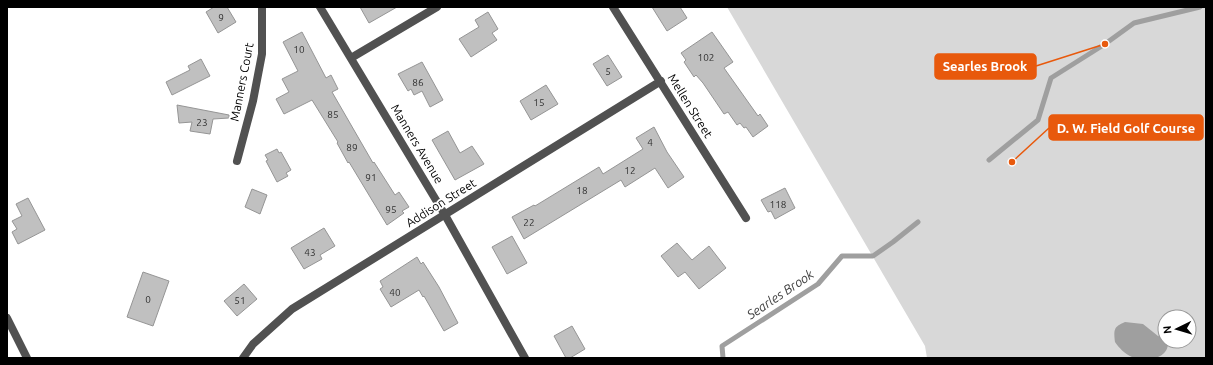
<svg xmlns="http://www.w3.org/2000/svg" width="1213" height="365" viewBox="0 0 1213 365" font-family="Ubuntu,sans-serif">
  <rect width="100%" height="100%" fill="#fff"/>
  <path fill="#d8d8d8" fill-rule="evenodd" d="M727,7H1206V358H927L925,346ZM1165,317H1189V341H1165Z"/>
  <path fill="#9f9f9f" d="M1125,322L1143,324L1158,336L1165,338V341L1168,342C1169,360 1144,362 1132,357C1125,354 1119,348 1115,342C1114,330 1113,327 1125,322Z"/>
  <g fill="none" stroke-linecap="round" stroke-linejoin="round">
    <path stroke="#9f9f9f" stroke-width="5" d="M989,160L1038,120L1051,78L1105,44L1134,23L1200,7
      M723,358L722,346L818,284L842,256H873L893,242L918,222"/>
  </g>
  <path fill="#c0c0c0" stroke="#959595" d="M214,7H227L236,22L218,33L206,12Z
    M360,7H397L369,23Z
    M652,7H680L687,18L667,31Z
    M488,12L498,29L492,33L497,40L471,57L459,39L479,27L475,20Z
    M302,32L326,78L331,75L338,89L332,92L373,163L374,162L395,195L399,192L409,207L402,211L404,213L387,225L349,162L348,163L337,143L338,142L312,100L284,114L276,99L289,92L282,79L298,71L283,42Z
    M712,32L733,62L724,68L758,116L760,114L768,126L753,137L746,127L744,128L740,123L737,125L728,112L724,114L703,83L696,75L694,77L684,62L686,60L681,53Z
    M608,55L622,77L607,86L593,64Z
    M201,59L210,76L172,95L166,82L190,70L188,66Z
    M422,62L443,100L430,107L422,91L414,95L411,89L408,91L398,74Z
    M546,85L558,104L531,120L520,101Z
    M177,105L229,115V118L213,119L210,134L190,131L192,122L179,123Z
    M654,127L667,152L684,177L668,188L655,168L625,187L621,180L524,239L512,217L534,205L535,206L599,167L603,174L643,149L636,138Z
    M448,131L460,153L472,146L484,164L455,180L432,140Z
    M277,149L279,153L281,152L291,170L286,173L288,176L277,182L266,161L268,160L265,155Z
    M785,188L795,208L775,219L771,211L768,212L761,200Z
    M252,189L267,195L260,214L245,207Z
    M28,198L45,230L18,244L12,232L17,229L12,221L22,216L16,204Z
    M324,228L335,246L320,255L322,259L304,269L291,248Z
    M512,236L527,263L507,274L492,247Z
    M677,243L692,260L709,246L726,268L699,289L685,272L678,277L661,256Z
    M417,257L421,264L423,262L439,287L458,323L444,331L424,296L423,297L419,290L391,307L380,289L383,287L380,281Z
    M143,272L169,281L153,326L127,317Z
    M244,284L257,299L237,316L224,301Z
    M572,326L585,349L570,358H566L554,336Z"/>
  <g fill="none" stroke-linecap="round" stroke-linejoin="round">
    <path stroke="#515151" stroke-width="8" d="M320,7L445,215L525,358
      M613,7L746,218
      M351,58L437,7
      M237,161L253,101L262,54V7
      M7,318L27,358
      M243,358L253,344L292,309L661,81"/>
  </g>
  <g text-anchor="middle" stroke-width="3.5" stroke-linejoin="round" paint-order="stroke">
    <g font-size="10" fill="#303030">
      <text x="221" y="21">9</text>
      <text x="299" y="53">10</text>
      <text x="706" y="61">102</text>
      <text x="608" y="75">5</text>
      <text x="418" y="86">86</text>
      <text x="539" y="106">15</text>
      <text x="333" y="118">85</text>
      <text x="202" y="126">23</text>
      <text x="650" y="146">4</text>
      <text x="352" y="151">89</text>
      <text x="630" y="174">12</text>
      <text x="371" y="181">91</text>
      <text x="582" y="194">18</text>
      <text x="778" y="208">118</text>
      <text x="391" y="213">95</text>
      <text x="529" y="226">22</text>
      <text x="310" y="256">43</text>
      <text x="395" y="296">40</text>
      <text x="148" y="303">0</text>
      <text x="240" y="304">51</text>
    </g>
    <g font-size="12" fill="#000" stroke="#fff">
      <text transform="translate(242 82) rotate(-79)" y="4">Manners Court</text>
      <text transform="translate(690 106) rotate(58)" y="4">Mellen Street</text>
      <text transform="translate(417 144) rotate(59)" y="4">Manners Avenue</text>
      <text transform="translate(441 203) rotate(-32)" y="4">Addison Street</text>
    </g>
    <g font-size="13" font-style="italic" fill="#404040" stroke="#fff">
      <text transform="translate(780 294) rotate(-34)" y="5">Searles Brook</text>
    </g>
  </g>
  <path fill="none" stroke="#e8590c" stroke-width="1.5" d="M1105 44L1036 66M1012 162L1049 128"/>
  <g fill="#e8590c" stroke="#fff" stroke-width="1.5">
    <circle cx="1105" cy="44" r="4"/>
    <circle cx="1012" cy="162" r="4"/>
  </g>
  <g fill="#e8590c" stroke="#e8590c" stroke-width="1.5">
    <rect x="935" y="54" width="101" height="25" rx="4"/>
    <rect x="1049" y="115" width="154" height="25" rx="4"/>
  </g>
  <g font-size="13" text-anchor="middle" font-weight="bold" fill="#fff">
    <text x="985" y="71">Searles Brook</text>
    <text x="1126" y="133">D. W. Field Golf Course</text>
  </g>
  <rect width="1213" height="365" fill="none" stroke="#000000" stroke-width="16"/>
  <g transform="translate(1177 329) rotate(265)"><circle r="19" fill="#ffffff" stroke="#999999"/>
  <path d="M0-3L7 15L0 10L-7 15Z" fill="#000000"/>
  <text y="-6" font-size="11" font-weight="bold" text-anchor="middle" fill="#000000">N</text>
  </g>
</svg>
